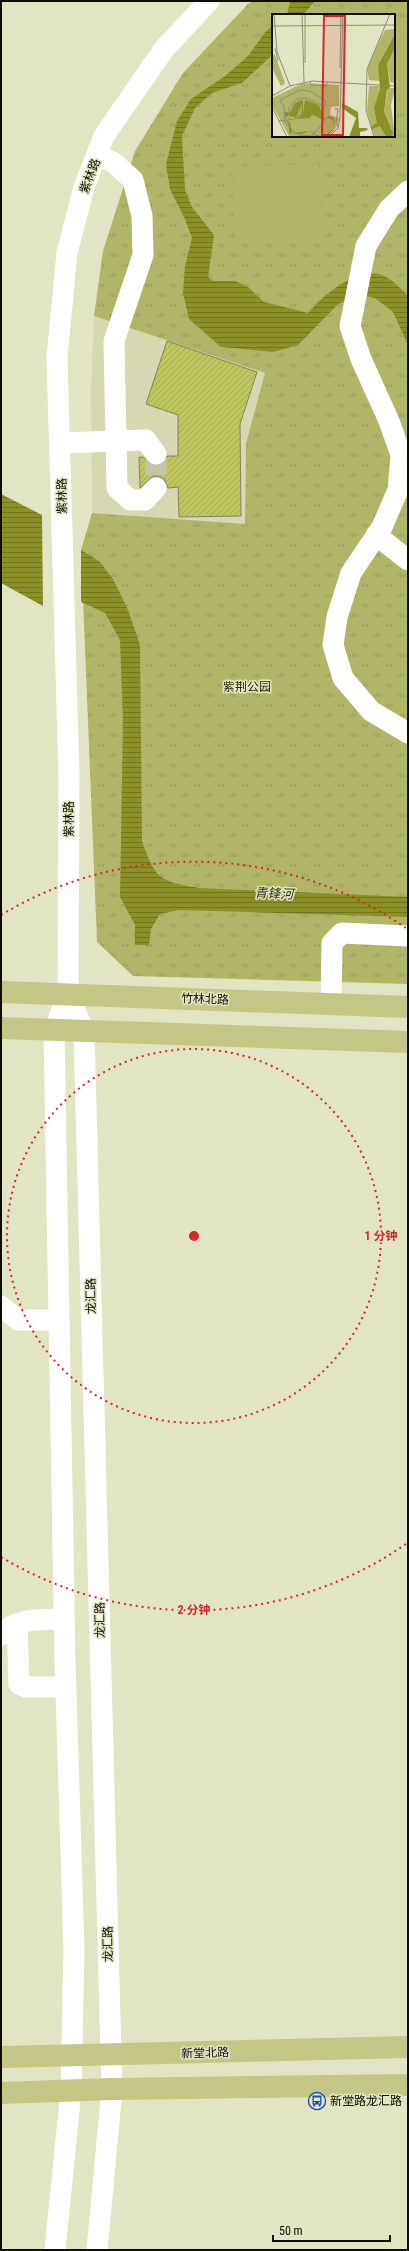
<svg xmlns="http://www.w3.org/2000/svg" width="409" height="2251" viewBox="0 0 409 2251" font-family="'Roboto Condensed','Noto Sans SC',sans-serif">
  <defs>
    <pattern id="park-tufts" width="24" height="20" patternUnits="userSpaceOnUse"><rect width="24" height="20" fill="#b0b567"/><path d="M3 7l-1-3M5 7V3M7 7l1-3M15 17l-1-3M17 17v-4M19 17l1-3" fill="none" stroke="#969a58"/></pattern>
    <pattern id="water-rules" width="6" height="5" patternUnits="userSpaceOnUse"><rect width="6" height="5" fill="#8b9027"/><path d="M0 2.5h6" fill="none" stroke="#70741f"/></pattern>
    <pattern id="building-hatch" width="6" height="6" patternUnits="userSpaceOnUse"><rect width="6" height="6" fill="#bfc561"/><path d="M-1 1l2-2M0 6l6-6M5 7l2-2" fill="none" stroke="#a3a853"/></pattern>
  </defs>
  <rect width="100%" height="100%" fill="#e1e5c4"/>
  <path fill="#d5d8b0" d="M94,316L265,373L246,443L245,525L92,513L91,389Z"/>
  <path fill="url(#park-tufts)" fill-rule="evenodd" d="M253,1H408V984L133,976L97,942L81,550L92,513L245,524L246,443L265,373L94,316L103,251L135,151L183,73L248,4ZM273,15H394V136H273Z"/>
  <path fill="#b0b567" d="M394,34H408V107H394Z
    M289,136H354V143L289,145Z
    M319,164L322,238L235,241L232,167Z"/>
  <path fill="url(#water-rules)" d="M290,1H315L303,15H287Z
    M273,26V53L269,58L242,83L212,93L195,108L182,136L185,190L192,207L214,235L208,277L213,281H235L248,287L264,302L308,313C322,296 354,269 378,274C391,277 399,287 408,296V345L393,312L375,298L359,295L338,304L298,345L273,352L221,347L189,319L183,293L185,266L192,238L184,217L170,189L166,164L177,121L191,99L225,76L248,56L266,31Z
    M1,494L42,515L43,606L1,583Z
    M81,550L99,561L113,579L128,610L140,645L142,841C156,880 159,881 199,888L408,897V917L179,910L160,914L151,929L149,945H135V925L120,897L123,720L120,640L105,613L81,602Z"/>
  <path fill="url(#building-hatch)" stroke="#7f8264" d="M167,341L257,372L240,424L241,516L179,517L178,487L168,488L164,479L158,476L152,477L140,488L139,457H143L151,465L157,466L163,464L167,456H178V415L146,404Z"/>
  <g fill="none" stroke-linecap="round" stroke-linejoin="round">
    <path stroke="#c1c5a7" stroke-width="21" stroke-dasharray="21 10" stroke-linecap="butt" d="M156,454V488"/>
    <path stroke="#fff" stroke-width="21" d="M98,156L113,162L133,180L142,216L143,255L114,341L117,488L130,500H145L156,488
      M408,191L389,209L366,246L350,326L361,359L389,421L401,455L398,490L382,527L351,573L337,617L333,645L343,678L371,711L408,733
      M61,443L146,440L156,454
      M376,535L408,560
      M68,993L84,1032L111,2056L112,2089L97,2250
      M331,1004L332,943L342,933L408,936
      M1,1306L18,1320H59
      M17,1624L19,1684L26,1687H66
      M1,1635C15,1617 44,1620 64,1619
      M55,2250L71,2091L74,1950L65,1660L54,1031L68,993L69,776L57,357L67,253L84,187L104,136L164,49L209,1"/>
    <path stroke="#c3c685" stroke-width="22" d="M1,992L408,1007
      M1,1028L408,1042
      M1,2057L408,2047
      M1,2093L112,2089L408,2085"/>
  </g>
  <g fill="none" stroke="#d62828" stroke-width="2" stroke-dasharray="2 4">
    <circle cx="194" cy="1236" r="187"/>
    <path d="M406 1544A374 374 0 0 1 1 1557M1 915A374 374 0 0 1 406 928"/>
  </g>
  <defs>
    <g id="bus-ring" transform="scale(0.9)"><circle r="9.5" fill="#e1e5c4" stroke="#154eb9" stroke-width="1.5"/><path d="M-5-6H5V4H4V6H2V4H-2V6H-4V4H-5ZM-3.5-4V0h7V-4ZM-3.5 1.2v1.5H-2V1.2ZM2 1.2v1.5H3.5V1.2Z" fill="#154eb9"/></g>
  </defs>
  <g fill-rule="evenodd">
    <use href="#bus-ring" x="317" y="2101"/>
  </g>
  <g text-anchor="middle" stroke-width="3" stroke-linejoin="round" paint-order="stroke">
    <g font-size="12" fill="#0c0d03" stroke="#e1e5c4">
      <text transform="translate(90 176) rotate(-69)" y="4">紫林路</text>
      <text transform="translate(62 496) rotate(-91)" y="4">紫林路</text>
      <text transform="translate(69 819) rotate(-90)" y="4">紫林路</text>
      <text transform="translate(205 999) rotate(2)" y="4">竹林北路</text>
      <text transform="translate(91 1296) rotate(-91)" y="4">龙汇路</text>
      <text transform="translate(100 1620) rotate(-91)" y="4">龙汇路</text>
      <text transform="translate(108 1944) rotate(-91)" y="4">龙汇路</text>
      <text transform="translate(205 2053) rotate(-2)" y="4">新堂北路</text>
    </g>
    <g font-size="12" fill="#2a2c00" stroke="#e1e5c4">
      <text x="247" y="691">紫荆公园</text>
    </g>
    <g font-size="12" fill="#0c0d03" stroke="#e1e5c4" text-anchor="start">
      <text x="330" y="2105">新堂路龙汇路</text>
    </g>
    <g font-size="13" font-style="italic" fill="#33350a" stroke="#e1e5c4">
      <text transform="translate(274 893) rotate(2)" y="5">青锋河</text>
    </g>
  </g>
  <g transform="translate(272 14)">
    <rect width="123" height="123" fill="#e1e5c4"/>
    <path d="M123,15V20L106,51L108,67L97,66L95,55L103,36L113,16ZM123,34V69L118,68L115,50ZM0,40L3,41L13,69L11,71L9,72L0,54ZM31,69L67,71V92L59,93L58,101L67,104L66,108L62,117L54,123L17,122L0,91V84ZM97,72H108L102,97L114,123H103L100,115L95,96ZM116,74H123L119,91L123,123H119L120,116L112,97Z" fill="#b0b567"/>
    <path d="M123,20V34L115,50L118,73L115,76L112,97L121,119L119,123H114L108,112L100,115L99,113L105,109L102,94L108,74L106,51ZM29,86L31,87V101L33,86L47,91L52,105L57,102L62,104V114L56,121L52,122H44L38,117L30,120L17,119V111L13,105L18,109L20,119L39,117L44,121L53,122L62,114L61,106L55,104L52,106L40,101L38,104L24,105L30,100V89L24,104L16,101L14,104L12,98L18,99L22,90ZM70,89L86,98L87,114H95L96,116L88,118V123H77L84,104L70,94Z" fill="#8b9027"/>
    <path fill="none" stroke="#8c8f77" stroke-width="1" d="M2,0L5,38L18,72M30,0L32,68M33,0V49M0,12L123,11M3,34L6,47M68,54L69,0M38,67L39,71L54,72L55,68M28,76L38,77L54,87L51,97L52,108L40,122L26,121L13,109L12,93L8,86ZM0,82L18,72L40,67L123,72M0,93L15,123M63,95H66L64,109L66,113M18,105L17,94L25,85L34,84L52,92M7,107L23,105L29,100V89M57,123L66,114L68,104L71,0M102,123L94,96L95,55L118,0"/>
    <path fill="#d62828" fill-opacity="0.15" stroke="#d62828" stroke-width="2" d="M52,2H73L71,121H50Z"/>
    <rect width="123" height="123" fill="none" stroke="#0c0d03" stroke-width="2"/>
  </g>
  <circle cx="194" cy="1236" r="6" fill="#d62828" stroke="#e1e5c4" stroke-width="2"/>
  <g font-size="12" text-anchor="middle" font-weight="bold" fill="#d62828" stroke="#e1e5c4" stroke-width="3" stroke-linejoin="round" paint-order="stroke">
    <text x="381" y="1240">1 分钟</text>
    <text x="194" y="1614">2 分钟</text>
  </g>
  <rect width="409" height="2251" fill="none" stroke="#0c0d03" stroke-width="4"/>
  <path d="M273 2235v6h117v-6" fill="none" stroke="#0c0d03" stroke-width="2"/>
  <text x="279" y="2235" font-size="12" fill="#0c0d03" stroke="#e1e5c4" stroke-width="3" paint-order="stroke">50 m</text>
</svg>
